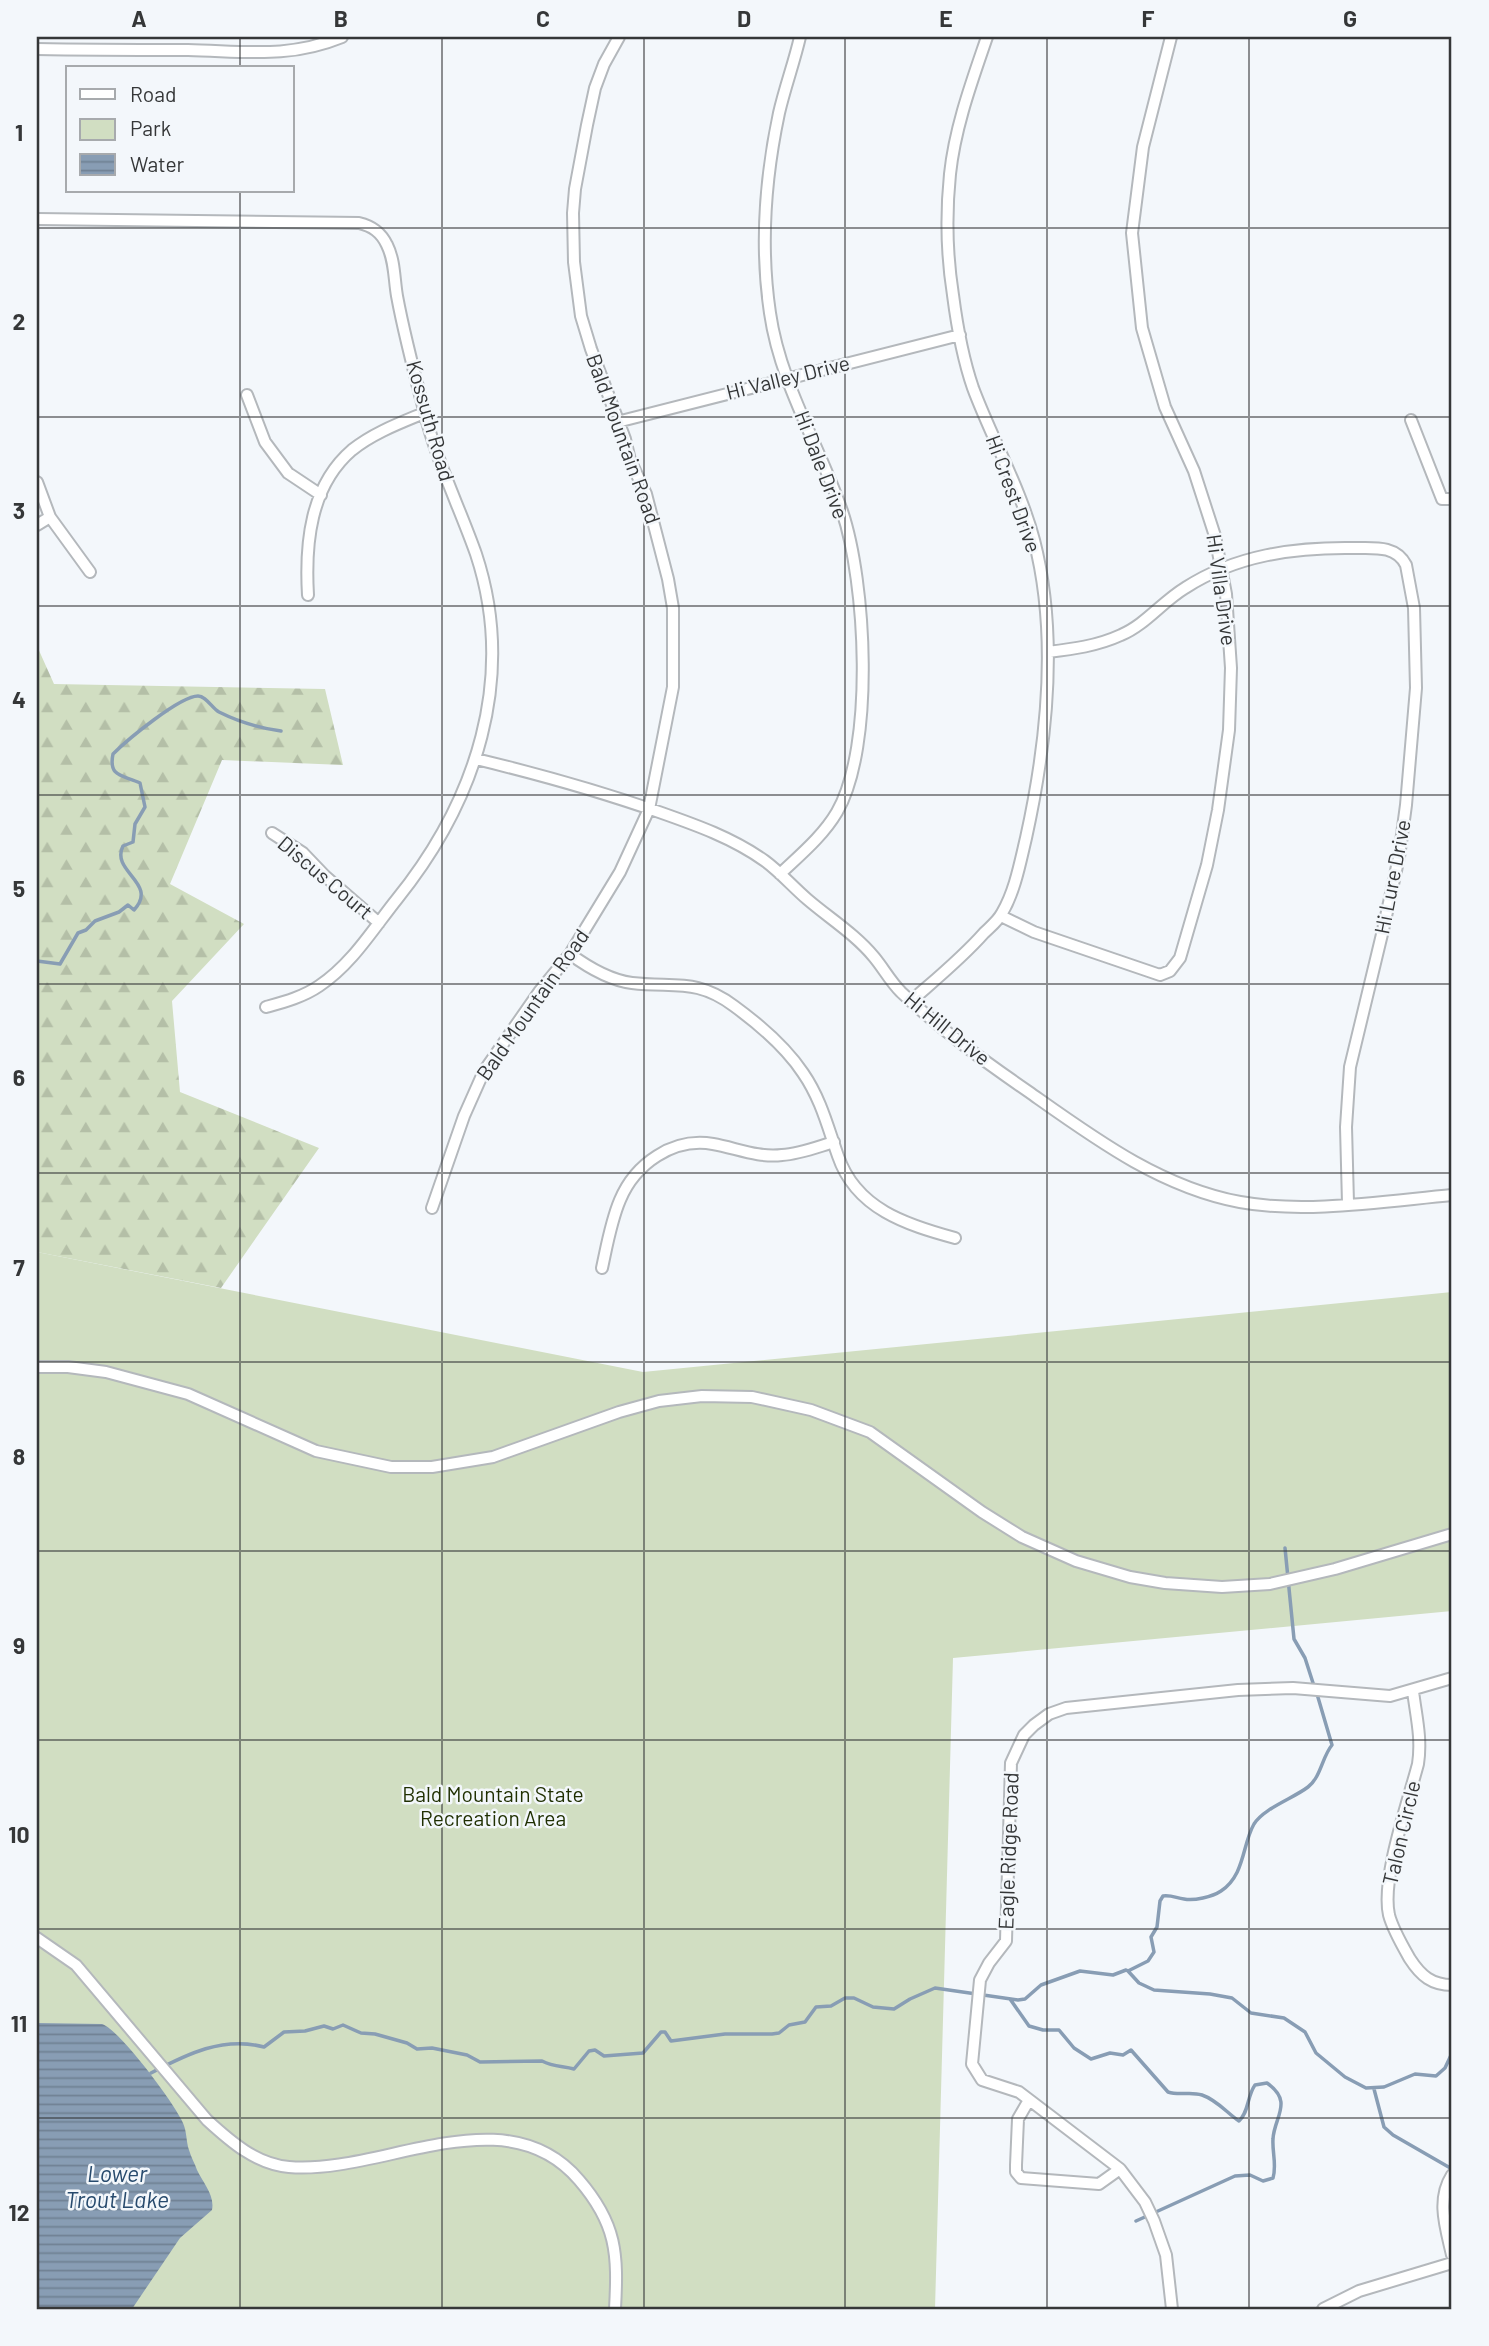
<svg xmlns="http://www.w3.org/2000/svg" width="1489" height="2346" viewBox="0 0 1489 2346" font-family="Barlow,sans-serif">
  <defs>
    <pattern id="forest-firs" width="22" height="20" patternUnits="userSpaceOnUse" patternTransform="scale(1.75)"><rect width="22" height="20" fill="#d1dec2"/><path d="M5 1l3.5 6h-7zM16 11l3.5 6h-7z" fill="#b4bfa7"/></pattern>
    <pattern id="water-rules" width="6" height="5" patternUnits="userSpaceOnUse" patternTransform="scale(1.75)"><rect width="6" height="5" fill="#889db4"/><path d="M0 2.5h6" fill="none" stroke="#708193"/></pattern>
  </defs>
  <rect width="100%" height="100%" fill="#f3f7fb"/>
  <path fill="url(#forest-firs)" d="M37,646L54,684L325,689L343,765L222,760L170,884L244,924L172,1001L180,1092L319,1148L221,1288L37,1252Z"/>
  <path fill="#d1dec2" d="M37,1252L643,1372L1452,1292V1611L953,1658L935,2309H37Z"/>
  <path fill="url(#water-rules)" d="M37,2023L102,2024C119,2029 175,2104 183,2123C187,2132 186,2141 189,2150C191,2157 195,2164 197,2170C203,2183 215,2195 212,2210L180,2238L132,2309H37Z"/>
  <g fill="none" stroke-linecap="round" stroke-linejoin="round">
    <path stroke="#889db4" stroke-width="3.5" d="M37,961L60,964L78,933L86,930L95,921L119,912L128,905L134,910C159,883 110,872 123,846L133,842L135,824L145,807L140,783C124,775 108,778 113,754C127,740 180,696 198,696C206,696 212,708 219,712C239,722 259,728 281,731
      M37,1488V1494
      M1285,1548L1294,1639L1305,1658L1314,1686
      M1128,1971L1139,1983L1154,1990L1210,1994L1232,1998L1251,2013L1284,2018L1305,2032L1316,2053L1345,2077L1366,2088L1384,2087L1415,2074L1436,2076L1445,2068L1452,2053
      M1010,1999L1029,2026L1043,2030H1059L1074,2048L1091,2059L1110,2053L1123,2055L1131,2050L1168,2092C1180,2096 1190,2091 1202,2095C1217,2100 1227,2113 1239,2121C1249,2112 1247,2096 1255,2085L1267,2083C1294,2102 1274,2117 1273,2139C1272,2152 1277,2165 1273,2178L1263,2181L1250,2175L1235,2176L1136,2221
      M151,2073C187,2054 223,2036 264,2047L284,2032L305,2031L324,2026L333,2029L343,2025L361,2033L375,2034L407,2043L417,2049L432,2048L467,2055L480,2062L542,2061C553,2067 563,2066 574,2069L589,2051L595,2050L604,2056L643,2053L661,2032H665L671,2041L725,2034H772L779,2033L789,2025L805,2022L816,2007L831,2006L845,1998H854L873,2007L894,2009L910,1999L935,1988L1018,2000L1025,1999L1041,1985L1080,1971L1113,1975L1126,1970L1128,1971L1148,1961L1154,1952L1151,1937L1157,1927L1160,1901L1163,1896C1172,1895 1176,1898 1184,1899C1194,1901 1212,1897 1221,1891C1245,1875 1242,1845 1254,1824C1264,1808 1294,1798 1308,1787C1321,1777 1322,1757 1332,1745L1317,1694
      M1374,2089L1384,2127L1393,2135L1452,2169"/>
    <g stroke="#b4b8bc" stroke-width="14">
      <path id="minor" d="M37,49C87,50 138,50 188,50C244,51 288,59 342,37
        M37,219L359,223C372,226 381,232 387,245C395,261 394,279 397,296C404,334 414,372 424,410C436,460 459,506 476,554C517,678 476,801 397,899C373,929 352,964 319,986C303,997 284,1002 266,1007
        M247,395L265,442L288,473L321,495
        M1411,420L1442,499H1452
        M617,422L960,335
        M37,482L50,517L90,572
        M37,525L50,517
        M308,595C305,544 310,486 352,450C373,433 400,423 424,413
        M1048,652C1073,649 1097,646 1121,635C1145,625 1162,602 1185,588C1236,555 1295,547 1354,548C1374,548 1396,545 1406,565L1414,608L1416,688L1406,805L1399,857L1383,930L1350,1067L1346,1127L1348,1203
        M476,759C538,774 599,791 659,812C696,825 733,838 765,861C780,872 793,887 807,899C829,918 855,934 874,957C884,969 890,981 901,992C941,1030 984,1061 1029,1092C1094,1138 1160,1187 1240,1202C1305,1214 1386,1201 1452,1195
        M272,833L303,853L325,876L379,923
        M780,874C800,855 823,836 837,812C875,746 866,582 842,511C819,445 780,383 770,313C760,246 765,179 779,113C785,87 794,63 800,37
        M1001,916L1034,932L1160,975L1170,971L1180,958L1207,865L1218,810L1229,730L1231,668L1226,594L1215,536L1194,471L1165,407L1142,328L1132,233L1143,147L1171,37
        M570,954C589,968 609,980 632,983C674,988 697,978 734,1006C760,1025 785,1046 803,1073C821,1099 828,1128 838,1156C856,1209 907,1225 955,1238
        M911,1001C936,979 962,958 984,933C990,927 998,921 1002,913C1015,891 1020,863 1026,838C1047,743 1059,636 1034,540C1020,487 992,439 973,388C963,359 957,326 953,295C947,257 946,213 950,174C955,127 972,81 987,37
        M432,1208L464,1116L484,1071L539,992L570,954L620,872L649,809L673,687V608L668,579L646,494L630,460L625,439L591,349L581,316L574,262L573,213L575,189L587,125L595,88L604,64L619,37
        M602,1268C607,1245 611,1221 620,1200C635,1164 673,1137 713,1144C736,1148 758,1158 782,1155C799,1154 817,1147 834,1142
        M37,1367H68L106,1372L188,1394L316,1451L391,1467H432L493,1457L619,1412L659,1401L702,1396L752,1397L811,1410L870,1432L982,1512L1022,1537L1076,1561L1130,1577L1165,1583L1222,1587L1270,1584L1335,1569L1452,1534
        M1413,1691C1416,1716 1422,1738 1418,1764C1408,1802 1381,1879 1389,1915C1393,1930 1402,1945 1410,1959C1421,1976 1432,1985 1452,1985
        M37,1938L76,1965L207,2120C231,2142 256,2164 289,2167C382,2175 505,2093 579,2180C617,2224 618,2254 615,2309
        M1029,2100L1018,2119L1016,2165V2172L1021,2178L1099,2184L1120,2169
        M1452,2175C1436,2200 1446,2228 1452,2255
        M1172,2309L1166,2255L1154,2221L1145,2202L1120,2169L1019,2092L982,2080L972,2064L980,1980L989,1963L1006,1941L1011,1763L1024,1735L1034,1725L1049,1714L1066,1708L1238,1690L1293,1688L1390,1696L1452,1678
        M1323,2309L1359,2291L1452,2263"/>
    </g>
    <use href="#minor" stroke="#fff" stroke-width="10"/>
  </g>
  <path fill="none" stroke="#353738" stroke-width="2" stroke-opacity="0.55" d="M240,37V68M442,37V2309M644,37V2309M845,37V2309M1047,37V2309M1249,37V2309M240,191V2309M37,228H1452M37,417H1452M37,606H1452M37,795H1452M37,984H1452M37,1173H1452M37,1362H1452M37,1551H1452M37,1740H1452M37,1929H1452M37,2118H1452"/>
  <g text-anchor="middle" stroke-width="5" stroke-linejoin="round" paint-order="stroke">
    <g font-size="21" fill="#353738" stroke="#f3f7fb">
      <text transform="translate(788 378) rotate(-14)" y="7">Hi Valley Drive</text>
      <text transform="translate(430 421) rotate(74)" y="7">Kossuth Road</text>
      <text transform="translate(623 439) rotate(70)" y="7">Bald Mountain Road</text>
      <text transform="translate(821 465) rotate(69)" y="7">Hi Dale Drive</text>
      <text transform="translate(1013 494) rotate(70)" y="7">Hi Crest Drive</text>
      <text transform="translate(1221 590) rotate(82)" y="7">Hi Villa Drive</text>
      <text transform="translate(1393 877) rotate(-79)" y="7">Hi Lure Drive</text>
      <text transform="translate(325 878) rotate(40)" y="7">Discus Court</text>
      <text transform="translate(533 1005) rotate(-55)" y="7">Bald Mountain Road</text>
      <text transform="translate(947 1029) rotate(39)" y="7">Hi Hill Drive</text>
      <text transform="translate(1402 1833) rotate(-77)" y="7">Talon Circle</text>
      <text transform="translate(1009 1851) rotate(-88)" y="7">Eagle Ridge Road</text>
    </g>
    <g font-size="21" fill="#1f2f01" stroke="#f3f7fb">
      <text x="493" y="1802">Bald Mountain State<tspan x="493" dy="24">Recreation Area</tspan></text>
    </g>
    <g font-size="23" font-style="italic" fill="#274a6d" stroke="#f3f7fb">
      <text x="117" y="2182">Lower<tspan x="117" dy="26">Trout Lake</tspan></text>
    </g>
  </g>
  <rect width="1489" height="2346" fill="none" stroke="#f3f7fb" stroke-width="77"/>
  <rect x="66" y="66" width="228" height="126" fill="#f3f7fb" stroke="#a7aaad" stroke-width="2"/>
  <rect x="80" y="89" width="35" height="10" fill="#ffffff" stroke="#a7aaad" stroke-width="2"/>
  <text x="130" y="102" font-size="21" fill="#353738">Road</text>
  <rect x="80" y="119" width="35" height="21" fill="#d1dec2" stroke="#a7aaad" stroke-width="2"/>
  <text x="130" y="136" font-size="21" fill="#353738">Park</text>
  <rect x="80" y="154" width="35" height="21" fill="url(#water-rules)" stroke="#a7aaad" stroke-width="2"/>
  <text x="130" y="172" font-size="21" fill="#353738">Water</text>
  <rect x="38" y="38" width="1412" height="2270" fill="none" stroke="#353738" stroke-width="2.5"/>
  <g font-size="23" text-anchor="middle" font-weight="bold" fill="#353738">
    <text x="139" y="27">A</text>
    <text x="341" y="27">B</text>
    <text x="543" y="27">C</text>
    <text x="744" y="27">D</text>
    <text x="946" y="27">E</text>
    <text x="1148" y="27">F</text>
    <text x="1350" y="27">G</text>
    <text x="19" y="141">1</text>
    <text x="19" y="330">2</text>
    <text x="19" y="519">3</text>
    <text x="19" y="708">4</text>
    <text x="19" y="897">5</text>
    <text x="19" y="1086">6</text>
    <text x="19" y="1276">7</text>
    <text x="19" y="1465">8</text>
    <text x="19" y="1654">9</text>
    <text x="19" y="1843">10</text>
    <text x="19" y="2032">11</text>
    <text x="19" y="2221">12</text>
  </g>
</svg>
